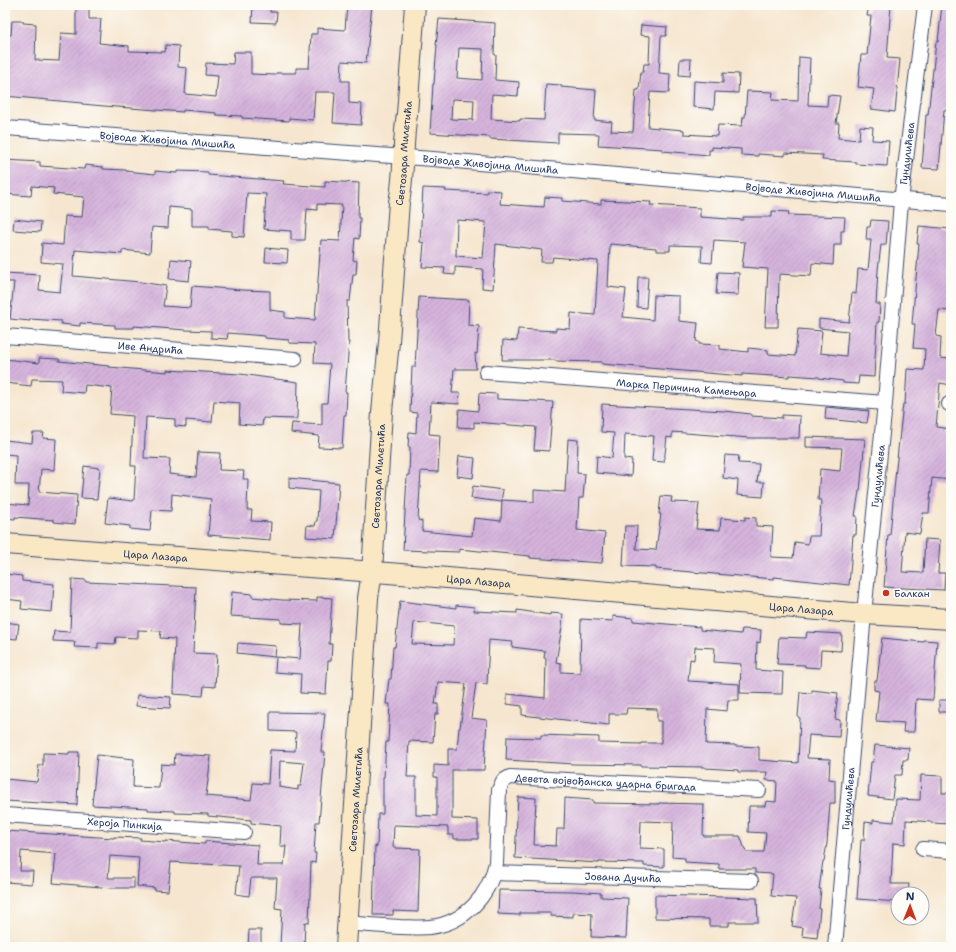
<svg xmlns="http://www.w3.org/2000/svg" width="956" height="952" viewBox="0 0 956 952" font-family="'Shantell Sans',sans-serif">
  <defs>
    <pattern id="building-hatch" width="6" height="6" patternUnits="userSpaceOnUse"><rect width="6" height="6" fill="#d5b3dc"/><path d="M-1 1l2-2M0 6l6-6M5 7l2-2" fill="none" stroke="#b69abf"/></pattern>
  </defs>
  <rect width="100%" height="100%" fill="#fdfcf7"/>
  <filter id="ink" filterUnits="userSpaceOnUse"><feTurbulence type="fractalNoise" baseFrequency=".025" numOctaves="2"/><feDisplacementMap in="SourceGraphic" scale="8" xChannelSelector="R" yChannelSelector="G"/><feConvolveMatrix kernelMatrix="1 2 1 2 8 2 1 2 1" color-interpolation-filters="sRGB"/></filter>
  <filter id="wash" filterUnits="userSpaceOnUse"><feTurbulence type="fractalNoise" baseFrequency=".012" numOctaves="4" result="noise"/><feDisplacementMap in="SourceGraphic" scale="16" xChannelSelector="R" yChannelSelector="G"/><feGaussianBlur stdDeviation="0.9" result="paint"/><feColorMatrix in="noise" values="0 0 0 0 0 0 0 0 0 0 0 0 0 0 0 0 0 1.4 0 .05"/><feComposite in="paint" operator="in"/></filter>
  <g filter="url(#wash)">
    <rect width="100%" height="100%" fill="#f6e6cf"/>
    <g id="blocks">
      <path fill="url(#building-hatch)" fill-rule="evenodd" d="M253,5H270V12H277L276,23L252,22Z
        M347,5H372L366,63L342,61L341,81H349V103L362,104L361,125L333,123L335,92H315L313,120L289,118V121L242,118V116L216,115V113L183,110V112L104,106L82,104V103L5,96L7,53H5V34L11,35L12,21H23V23L36,24L35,60L59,61L61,33L76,34V8H89V19H101L99,43L129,46V51L165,52L166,45L179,46L178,67L187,68L185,94L216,97L218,76L205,75L206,63L233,64L234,52H251V74L275,75L276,73H296V68H309L311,34H317V28L345,30Z
        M869,5H891L887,58L900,59L895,112L871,109L874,89L858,87L861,55H867L871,16H867Z
        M942,5H951V98L950,110H944L939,169L922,168L926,115H928L936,42H938Z
        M439,19L495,23L494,54L496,55L495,80L519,82L518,96L492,94L491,119L520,121V119L544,120L546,84L561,85V87L596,90L594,120L612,122L611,131L633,132L636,90H639L641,72H643L644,64H649L650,36L640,35L641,25L667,27L666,36H661L659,73L670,74L669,93L650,92L648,127L684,130V134L717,136L718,125L742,126L743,117H745L747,91L773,92L772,100L798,101L799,57L810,58L808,105L827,106L828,95L840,96L836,123H839L838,138L859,140L860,126L873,127L872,140L889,141L887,166L856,164V162L822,160L823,155L785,153V156L758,154V156L741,155V149L712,147V150H709V155L662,151L663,149L598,145L599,134L558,133V143L490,139V137L430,133L433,84H434L437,45H436ZM459,48L483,49L482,80L457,78ZM452,99L474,100L473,120L451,119Z
        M680,59H691L690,76L679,75Z
        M723,73L739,74L738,93L715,92L714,109L693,107L694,81L723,83Z
        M5,160L40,162V166L84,169L85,165L103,167V169L126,170V171L155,174V171L177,173V171L208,172V175L284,181L283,184L325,187V181L359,183L358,218H360L359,239L355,238L353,260L357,261L356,274H353L350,301H347L348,342H349L345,392H347L346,415H344L342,448L318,447L319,436L291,433L292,423L322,425V403H327L330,364L314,363L315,344L289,343V340L265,338V336L228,333L227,339L211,338V331L186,330L134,326V328H115V325L80,323V326L61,324V321L30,319V321L10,319L14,282H5V273L40,275L39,290L60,292L63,264L41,262L42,243L63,245L65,216L82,217L84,197L53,194L54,188L32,186L31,196L5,194ZM247,193L266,194L264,229L291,231V240H305L307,209L317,210V204L342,205L340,241L321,240L315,320L285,318V312L270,310V291L242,290L192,286L190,308L163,306L166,286L140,282L73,276L75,250L122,254V250L150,253L152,227L168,228L169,207L192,209V226H209V229L232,231V236L244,237Z
        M423,188L446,189L445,191L487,193V190L501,191L500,204L544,207L545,197L562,198V201L601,204V200L651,202L650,205L700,208V217L743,220V217H772V211L789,212L788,215L845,217L844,231H841V245H834L833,265L812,263L811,276L779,274L778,327H765L768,269L742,267L745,242L714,240L712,263L701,262L702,246L670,245V251H656V248L610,244L608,287L626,289L623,317L653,320L654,295L679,296V321L698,323L696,341L699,342V344L720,345V349L748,352V348L768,350V354L795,356L798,329L822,331L820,353L846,356L848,331L819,328V319L849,322L852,293L856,294L858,269L868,270L871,240H866L867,227H870L871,220L888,221L886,245H881L878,270L876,304H880L879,322H877L874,377L859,376L858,384L843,383V381L819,378V377L789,375V377L742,374V376L602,364V362L555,361V360H502L503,340L517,341L518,329L556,331V328L570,329L571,313L595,315L598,261L553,257L552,262H541L542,250L496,244L493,289L482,288L483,269L455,267V275L444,274L445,268L422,267L424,243L420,242ZM457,220L486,222L483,258L456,256Z
        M14,219L41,222L40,232L13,230Z
        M919,226L951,229V311L939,310L936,336L941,337L940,358L951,359V385L940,383L936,427L951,429V480L932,478L929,513H923L920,534L905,532L902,572L923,573L925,539L940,540L938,573H945L944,590L884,587L888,535H890L896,468L903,404H905L907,369L924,370L925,349L913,348L915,324H912L919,244H917Z
        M266,248L288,250L287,263L265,262Z
        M171,259L191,261L189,281L169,279Z
        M718,272L739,273L738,295L716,294Z
        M638,277H648L646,308L637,307Z
        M419,297L469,300L468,325L479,326L477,354L475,353L476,369H454L452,393H460L459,404L431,402L429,434L440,435L438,472L421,471L418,520L422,521V531L472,536L474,518L501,521L502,500L534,502V490L565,492L568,439L578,440L577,473L585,474L583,498H579L577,530L605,533L602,563L530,558V556L459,549V552L403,550L407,475H409L410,447H408L409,432L416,433L417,413L410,412L412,367H415Z
        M39,358L59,359V361L109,366V367L167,372V370L240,374L298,382L297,419L263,418L262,426L239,424L240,403L214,401L212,422L186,420V427L175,426V419L146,417L144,458L170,459L169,474L196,477L198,452L220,453L219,470L244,471L243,479H248L247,510H252L251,521L271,522L270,540L208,535L211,499L172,494L171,511L152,510L150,531L130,529V526L105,523L108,498L133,501L134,500L136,466H131L133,416L110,414L112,388L85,385L84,393L61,391L62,380L32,379L31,386L5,383V359L39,363Z
        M479,393L497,394V399L553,402L549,451L534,450L536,427L474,422V428L458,427L459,409L478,411Z
        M602,404L724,411L751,414V416L782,418V415L800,416L799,438H750L672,432V438L667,437L664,462L652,461L654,436L625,434L624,459L632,460L631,476L596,473L597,456L612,458L614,433L601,432Z
        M826,407L869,411L867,423L825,419Z
        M33,433H44L43,438L56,439L54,470L41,469L39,492L77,495L75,524L54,522V520L15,517V519L5,518V503L28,505L29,485H15L16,455L5,454V440L32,443Z
        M806,437L865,439L860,491H859L855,516H857L856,535H853L849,585L774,577V579L656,569V567L623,566L625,526H637L636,549L656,550L661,514H659L661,496L672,497L671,502L699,503L696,529L720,530L721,518L745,520V517L756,518V526L773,527L771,557L793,558L795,542L808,544L809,536H819L821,500H818L820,469L840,471L842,448L806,447Z
        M725,455L739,456L738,463L759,464L757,482H764L763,497L737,495L738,480L723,478Z
        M459,456L475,458L473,478L457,476Z
        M84,466L100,468L97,499L81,498Z
        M289,478L339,483L335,539L306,537L307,525L315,526L316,521H317L319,491L289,488Z
        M473,486L503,490L501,502L471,498Z
        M5,574L22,576V581L54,584L52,612L21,609L22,601L5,599Z
        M72,579L86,580V582L196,587L193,653L217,654L215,687L204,686L203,696L173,694L175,639L160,638L161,631L138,630V638L116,637L115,644L98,643V648L74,647L75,642L53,641L54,631L70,632Z
        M232,592L252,594V597L282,600L317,601V597L332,598L329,644H332L331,661H328L326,694L300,693L301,674L275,672L276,657L300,659L302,624L281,623V619L230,616Z
        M400,601L456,608V605L474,607V611L517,613V610L550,615V613L563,614L562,627L556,662L561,663V672L580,673L581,619L613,621V616L633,618V621L700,627V630L741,634L742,629L761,630L760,643L757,642L756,670L783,672L782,694L740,693L741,664L714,662L715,648L695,647L694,660L690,659L688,681L739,684V700H728L727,711L707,709L706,744L735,745V746L759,747V760L798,763L800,718L798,717L800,692L812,693V690L838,693L835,719L840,720L839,737L809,735L807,758L830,759L829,779L835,780V803H830L827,843L824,861H823L819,889H821L819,909H820L817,938L802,936L803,928L792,926L796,898L771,896L773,874L755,873V869H719V864L685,862V858L672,857L673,822L641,821L640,848L664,849V867L644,866V863L599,862V863L515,858L518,797L536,798L534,845L556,846L557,829H564L565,798L593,800V803L659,804V803L704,804L703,836H740L746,852H764L766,833L748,832L749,806H765L766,801L776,802L777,781L766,780L767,772H738V770L705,768V767L641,766V765L575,764L506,760L507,737L541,738V735L599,737V743L641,744V743H661V721H657V709L627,708L626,714H609V725L522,715V706L507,704V694L545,698L546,658H544L545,651L512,647L513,642L489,640L487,684L476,683L471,718L487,720L484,770H452V819L478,820V839H454V835H448V827L394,825L393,847H395V848L420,849L418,912L393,911V915H373L375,846L377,847L378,814H383V777H384L386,742H388L390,704H386L389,679H391L393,647H395ZM414,622L454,626L453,645L412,644ZM438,682L466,684L460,728H459L457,749H448V766L434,765V777H437V816L416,815V777H407L409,741L433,742L435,714H438V704H435Z
        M5,622L19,624L17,639L5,638Z
        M807,632L842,634L841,651L821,650L820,668L805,667V665L777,664L779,637L806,638Z
        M882,638L923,642V640L937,641L933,700L916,699L914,732H903L904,723L876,721L879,691L874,690V681H877Z
        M238,643L276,646L275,657L237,653Z
        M137,695L171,697L170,708L136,706Z
        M939,700H951V712H939Z
        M270,712L325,713L321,752H325L319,822H316L314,853H316L315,863L311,862L309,923L305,922L304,947L280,946L282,909L275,908L277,878H251L249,896L236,894L239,866L171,862L168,891L154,890L155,888L137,886L139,858L110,856L108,878H134V888H112L53,883L56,854L21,851L20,871H33L32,884L6,882L8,853H5V831L114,838V837L141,838L140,840L165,842L166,841L205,844V841L258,845L257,865H284L286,846H280L281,826L251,823V820L208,816V814L175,813V811L148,810V808L92,805L97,755L134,759L133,787L159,788L161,764L174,765L175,754L211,756L206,796L251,800L253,783L268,784L270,750L295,751L296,732L270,731ZM280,761L304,763L301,786H298V790L279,787Z
        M875,745L909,748L908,760H903L902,775H895L892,799L868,796L871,762H873Z
        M69,752H79L77,805L5,801V779L37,782L39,765H43V753L69,754Z
        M921,775L942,776V793H951V824L931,823L932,822L906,820L905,844L893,843L891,884H909L908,894H898V902L857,899L861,840H864L865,822L873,823V820L894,822L896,799L920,800Z
        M499,890L573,891L601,893V897L628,898L626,938L591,937L592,914L573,913V917L551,916V913H520V915L498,914Z
        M655,895L757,898L758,922H729V926H709V919L655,918Z
        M249,930H261V947H248Z"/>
    </g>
  </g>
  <g filter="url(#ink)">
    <use href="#blocks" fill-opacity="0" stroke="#3c4a6f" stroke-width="1"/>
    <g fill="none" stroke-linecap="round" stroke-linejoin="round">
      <g stroke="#3c4a6f" stroke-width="16">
        <g id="street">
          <path id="s1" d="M5,128L433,159L951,204"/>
          <path id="s2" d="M5,336L295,359"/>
          <path id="s3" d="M486,372L885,403"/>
          <path d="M949,404H951"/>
          <path id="s4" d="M5,815L244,832"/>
          <path d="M923,849L951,851"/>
          <path id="s5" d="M494,873L751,881"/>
          <path id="s6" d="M347,923C365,925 382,926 400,927C410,927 420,928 430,927C465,923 489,896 496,863L499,790L503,781L510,777L759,790"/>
          <path id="s7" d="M835,947L864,614L885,403L901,201L925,5"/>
        </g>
      </g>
      <g stroke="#3c4a6f" stroke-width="22">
        <g id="secondary">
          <path id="s8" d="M5,544L401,574L864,614L951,619"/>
          <path id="s9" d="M346,947L368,598L372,572L382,412L389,342L399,202C405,173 402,143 407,114L415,5"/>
        </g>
      </g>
      <use href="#street" stroke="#fff" stroke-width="14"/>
      <use href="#secondary" stroke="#fae7c3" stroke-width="20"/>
    </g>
  </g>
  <circle fill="#c8321e" stroke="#fdfcf7" stroke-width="1.5" cx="886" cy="593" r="4"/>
  <g text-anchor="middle" stroke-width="3.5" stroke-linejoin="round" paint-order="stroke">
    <g font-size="10" fill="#1b2f5e" stroke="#fdfcf7">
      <text dy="4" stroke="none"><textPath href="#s1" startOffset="163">Војводе Живојина Мишића</textPath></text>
      <text dy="4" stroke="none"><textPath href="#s9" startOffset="796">Светозара Милетића</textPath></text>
      <text dy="4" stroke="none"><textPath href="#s7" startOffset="797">Гундулићева</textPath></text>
      <text dy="4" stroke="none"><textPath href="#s1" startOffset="487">Војводе Живојина Мишића</textPath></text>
      <text dy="4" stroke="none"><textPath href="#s1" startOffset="811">Војводе Живојина Мишића</textPath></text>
      <text dy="4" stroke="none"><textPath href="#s2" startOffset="146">Иве Андрића</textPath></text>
      <text dy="4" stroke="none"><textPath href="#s3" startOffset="201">Марка Перичина Камењара</textPath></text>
      <text dy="4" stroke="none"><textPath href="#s9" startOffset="472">Светозара Милетића</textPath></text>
      <text dy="4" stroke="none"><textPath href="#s7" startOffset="473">Гундулићева</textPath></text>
      <text dy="4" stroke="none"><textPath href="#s8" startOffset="151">Цара Лазара</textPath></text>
      <text dy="4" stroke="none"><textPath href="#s8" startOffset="475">Цара Лазара</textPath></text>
      <text dy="4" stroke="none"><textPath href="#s8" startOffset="799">Цара Лазара</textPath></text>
      <text dy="4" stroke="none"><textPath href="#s6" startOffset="368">Девета војвођанска ударна бригада</textPath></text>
      <text dy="4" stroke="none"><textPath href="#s7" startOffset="149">Гундулићева</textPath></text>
      <text dy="4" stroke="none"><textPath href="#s9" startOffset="148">Светозара Милетића</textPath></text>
      <text dy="4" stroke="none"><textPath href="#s4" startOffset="120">Хероја Пинкија</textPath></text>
      <text dy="4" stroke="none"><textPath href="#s5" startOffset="129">Јована Дучића</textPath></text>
    </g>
    <g font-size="10" fill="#1b2f5e" stroke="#fdfcf7" text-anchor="start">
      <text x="894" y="597">Балкан</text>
    </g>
  </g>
  <rect width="956" height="952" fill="none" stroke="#fdfcf7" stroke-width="20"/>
  <g transform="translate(910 906) rotate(1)"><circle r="19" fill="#fdfcf7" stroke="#a3aaba"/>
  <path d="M0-3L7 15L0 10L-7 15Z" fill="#c8321e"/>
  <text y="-6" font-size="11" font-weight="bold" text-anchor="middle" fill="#1b2f5e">N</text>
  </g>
</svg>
